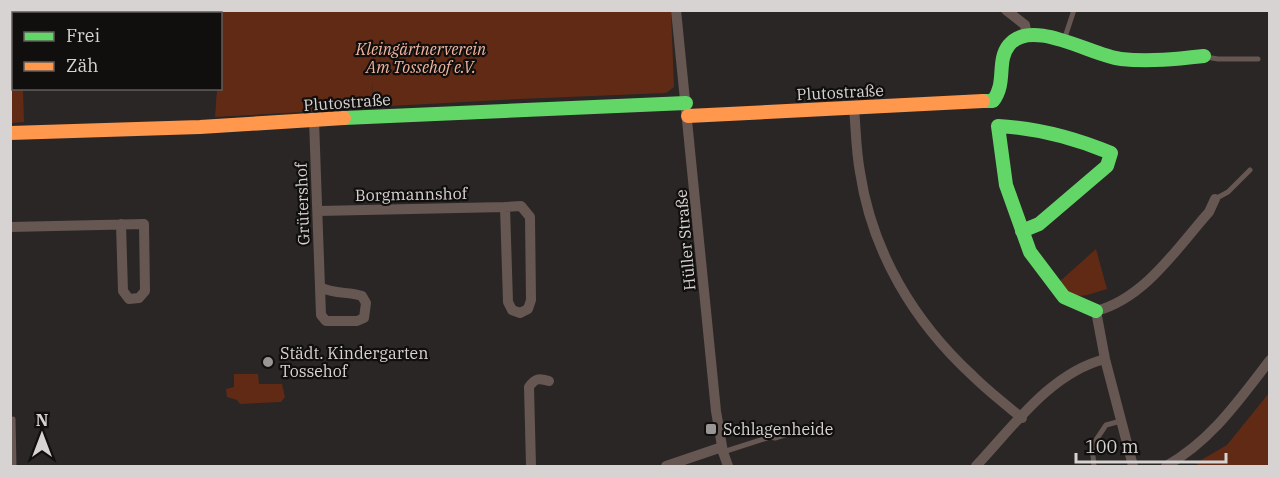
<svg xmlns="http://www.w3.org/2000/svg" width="1280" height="477" viewBox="0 0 1280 477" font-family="'IBM Plex Serif',serif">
  <rect width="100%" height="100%" fill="#292625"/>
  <path fill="#612a15" d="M10,11H671L674,87L666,93L519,99L372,107L373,80L371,108L215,117L217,89L220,88V14H14V88L23,89L24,122L11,123Z
    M1096,249L1107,289C1082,296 1078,302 1058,283Z
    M234,374H258L259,384H282L285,397L281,402L240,404L237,400L227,397L226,389L234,387Z
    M1269,393V466H1199L1196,463L1227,445Z"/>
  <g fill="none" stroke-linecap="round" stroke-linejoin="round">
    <path stroke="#665752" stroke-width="5" d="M1064,40L1074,10
      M1206,57L1218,59H1258
      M1215,199L1228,192L1250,170
      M13,419L14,466
      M723,452L770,437L775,438L791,433
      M1094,466L1092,446L1106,425L1121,421"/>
    <path stroke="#665752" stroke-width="10" d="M676,10L716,411L723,452L728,466
      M1006,10L1025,25L1027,35
      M854,108C856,130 856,151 860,172C872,252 914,322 973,376C988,391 1005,404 1022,418
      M314,120L321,315L326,321H357L364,318L366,303L362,296C347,291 336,295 320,287
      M318,211L505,207L508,302L512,310L520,313L528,309L531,300L530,217L521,206L505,207
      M10,227L144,224L145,291L139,298L129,299L123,291L121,224
      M531,466L529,387C535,378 539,378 549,381
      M666,466L722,447
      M976,466C1013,427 1050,373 1105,359
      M1133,466L1105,359L1096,311C1145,298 1177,248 1209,212L1215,199
      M1166,466C1211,441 1239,400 1270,360"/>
    <path stroke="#63d668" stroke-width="14" d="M983,101H993C1007,83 996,61 1009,45C1032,17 1092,56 1121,59C1149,62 1177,59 1204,56
      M344,118L686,103
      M1022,231L1039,224L1107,166L1111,153C1075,138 1037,128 998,126L1006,185L1030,252L1064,297L1096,311"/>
    <path stroke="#ff974d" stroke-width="14" d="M688,116L983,101
      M10,133L200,127L344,118"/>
  </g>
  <g fill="#9a9695" stroke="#110f0e" stroke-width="2">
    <circle cx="268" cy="362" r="6"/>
    <rect x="705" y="423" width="12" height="12" rx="3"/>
  </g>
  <g text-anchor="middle" stroke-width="4.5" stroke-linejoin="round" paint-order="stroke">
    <g font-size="16" font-style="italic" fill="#f2b59f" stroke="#110f0e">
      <text x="421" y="55">Kleingärtnerverein<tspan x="421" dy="18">Am Tossehof e.V.</tspan></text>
    </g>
    <g font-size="16" fill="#d7d3d2" stroke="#110f0e">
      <text transform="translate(840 92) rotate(-3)" y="6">Plutostraße</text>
      <text transform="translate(347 102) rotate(-4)" y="6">Plutostraße</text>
      <text transform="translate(411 194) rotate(-1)" y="6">Borgmannshof</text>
      <text transform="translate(302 204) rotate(-92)" y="6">Grütershof</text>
      <text transform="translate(685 240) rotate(-95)" y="6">Hüller Straße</text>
    </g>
    <g font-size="16" fill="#d7d3d2" stroke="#110f0e" text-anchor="start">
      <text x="280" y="359">Städt. Kindergarten<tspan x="280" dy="18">Tossehof</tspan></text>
      <text x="723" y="435">Schlagenheide</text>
    </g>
  </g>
  <rect width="1280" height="477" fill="none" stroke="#d7d3d2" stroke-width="24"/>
  <rect x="12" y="12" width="210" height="78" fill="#110f0e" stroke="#605d5c" stroke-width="1.5"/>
  <rect x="24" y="32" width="30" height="9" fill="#63d668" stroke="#605d5c" stroke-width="1.5"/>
  <text x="66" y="42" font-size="18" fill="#d7d3d2">Frei</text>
  <rect x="24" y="62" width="30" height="9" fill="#ff974d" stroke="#605d5c" stroke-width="1.5"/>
  <text x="66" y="72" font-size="18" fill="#d7d3d2">Zäh</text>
  <g transform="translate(42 435)" stroke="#110f0e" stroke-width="4.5" paint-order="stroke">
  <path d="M0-4.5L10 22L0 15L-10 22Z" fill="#d7d3d2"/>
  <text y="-9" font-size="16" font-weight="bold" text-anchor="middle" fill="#d7d3d2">N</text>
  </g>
  <path d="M1076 453v9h150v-9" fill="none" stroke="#d7d3d2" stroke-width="3"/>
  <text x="1085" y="453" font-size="18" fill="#d7d3d2" stroke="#110f0e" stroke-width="4.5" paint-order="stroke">100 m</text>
</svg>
